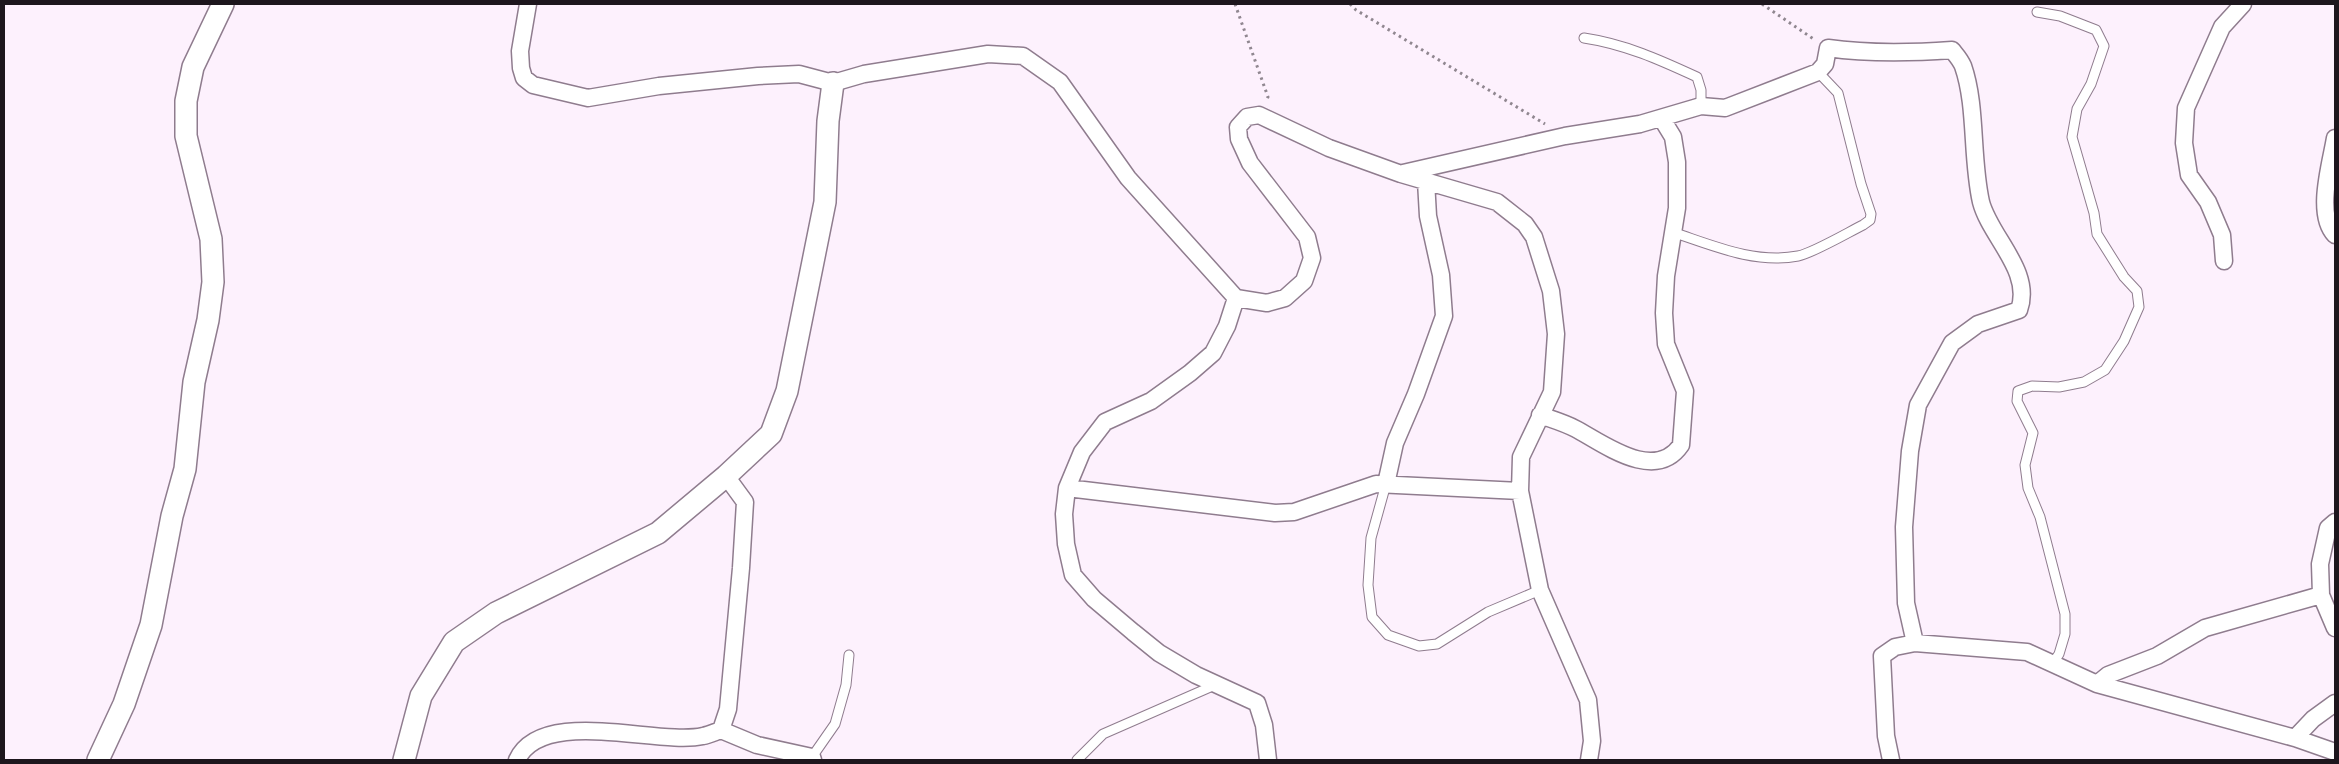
<svg xmlns="http://www.w3.org/2000/svg" width="2339" height="764" viewBox="0 0 2339 764" font-family="Roboto,sans-serif">
  <rect width="100%" height="100%" fill="#fdf1fd"/>
  <g fill="none" stroke-linecap="round" stroke-linejoin="round">
    <g stroke="#8f7c8e" stroke-width="11">
      <path id="service" d="M2037,12L2060,16L2096,30L2104,46L2091,84L2077,109L2072,137L2094,213L2097,234L2124,277L2137,291L2139,307L2124,341L2105,370L2084,382L2059,387L2032,386L2018,391L2017,401L2033,433L2025,465L2028,488L2040,517L2065,614V634L2059,654L2053,663
        M1584,38C1625,44 1660,60 1697,77L1701,90V106
        M1675,233C1714,246 1755,264 1798,256C1813,253 1847,233 1863,225L1870,220L1871,214L1861,184L1838,93L1818,72
        M1386,484L1371,538L1368,585L1372,617L1388,635L1419,646L1437,644L1488,612L1540,590
        M812,757L835,724L846,685L849,655
        M1077,760L1103,734L1215,685"/>
    </g>
    <g stroke="#8f7c8e" stroke-width="19">
      <path id="minor" d="M528,4L520,51L521,68L524,78L533,85L588,98L659,86L758,76L799,74L833,83L864,74L988,54L1023,56L1060,82L1128,178L1236,298L1267,303L1285,298L1304,281L1312,258L1307,237L1250,163L1239,139L1238,127L1247,117L1259,115L1329,148L1401,174L1497,202L1525,224L1534,237L1551,291L1556,334L1552,392L1521,457L1520,491L1540,590L1588,700L1592,741L1589,760
        M2335,138C2331,163 2315,214 2335,235
        M1403,173L1565,136L1640,124L1701,106L1725,108L1818,72L1825,64L1828,48C1869,54 1910,53 1952,50C1956,55 1960,59 1963,66C1977,106 1971,158 1981,202C1990,237 2033,271 2019,310L1978,324L1952,343L1918,405L1910,451L1904,527L1906,603L1915,643
        M2224,261L2222,235L2208,202L2189,175L2184,143L2186,108L2222,27L2243,4
        M1236,298L1227,326L1213,353L1190,373L1151,401L1105,422L1082,452L1067,488L1064,514L1066,544L1073,575L1094,599L1133,632L1159,653L1196,675L1257,703L1264,725L1268,760
        M1540,415C1551,419 1565,423 1576,429C1604,444 1655,483 1681,445L1685,391L1666,344L1664,313L1666,276L1677,208V162L1673,137L1662,119
        M1386,484L1395,443L1416,394L1444,316L1441,275L1428,216L1426,181
        M1067,488L1275,513L1294,512L1376,484L1520,491
        M2335,522L2328,528L2320,564L2321,595L2335,628
        M2097,684L2108,675L2157,656L2205,628L2321,595
        M2335,703L2313,719L2295,738L2335,752
        M721,730L728,709L741,568L745,502L726,476
        M517,760C542,706 657,746 703,736C709,735 715,732 721,730L757,745L812,757L813,760
        M1891,760L1886,736L1882,656L1895,647L1915,643L2027,652L2097,684L2295,738"/>
    </g>
    <g stroke="#8f7c8e" stroke-width="24">
      <path id="tertiary" d="M98,760L124,704L151,625L172,516L185,469L194,382L208,320L213,282L211,239L186,136V101L193,67L223,4
        M404,760L421,696L454,642L496,613L658,533L726,476L771,434L787,391L825,202L828,121L833,83"/>
    </g>
    <path stroke="#908790" stroke-width="3" stroke-dasharray="2.5 4" stroke-linecap="butt" d="M1235,4L1268,97L1266,102
      M1350,4L1356,10L1545,124
      M1762,4L1815,40"/>
    <use href="#service" stroke="#fff" stroke-width="9"/>
    <use href="#minor" stroke="#fff" stroke-width="16"/>
    <use href="#tertiary" stroke="#fff" stroke-width="21"/>
  </g>
  <rect width="2339" height="764" fill="none" stroke="#1d161d" stroke-width="10"/>
</svg>
